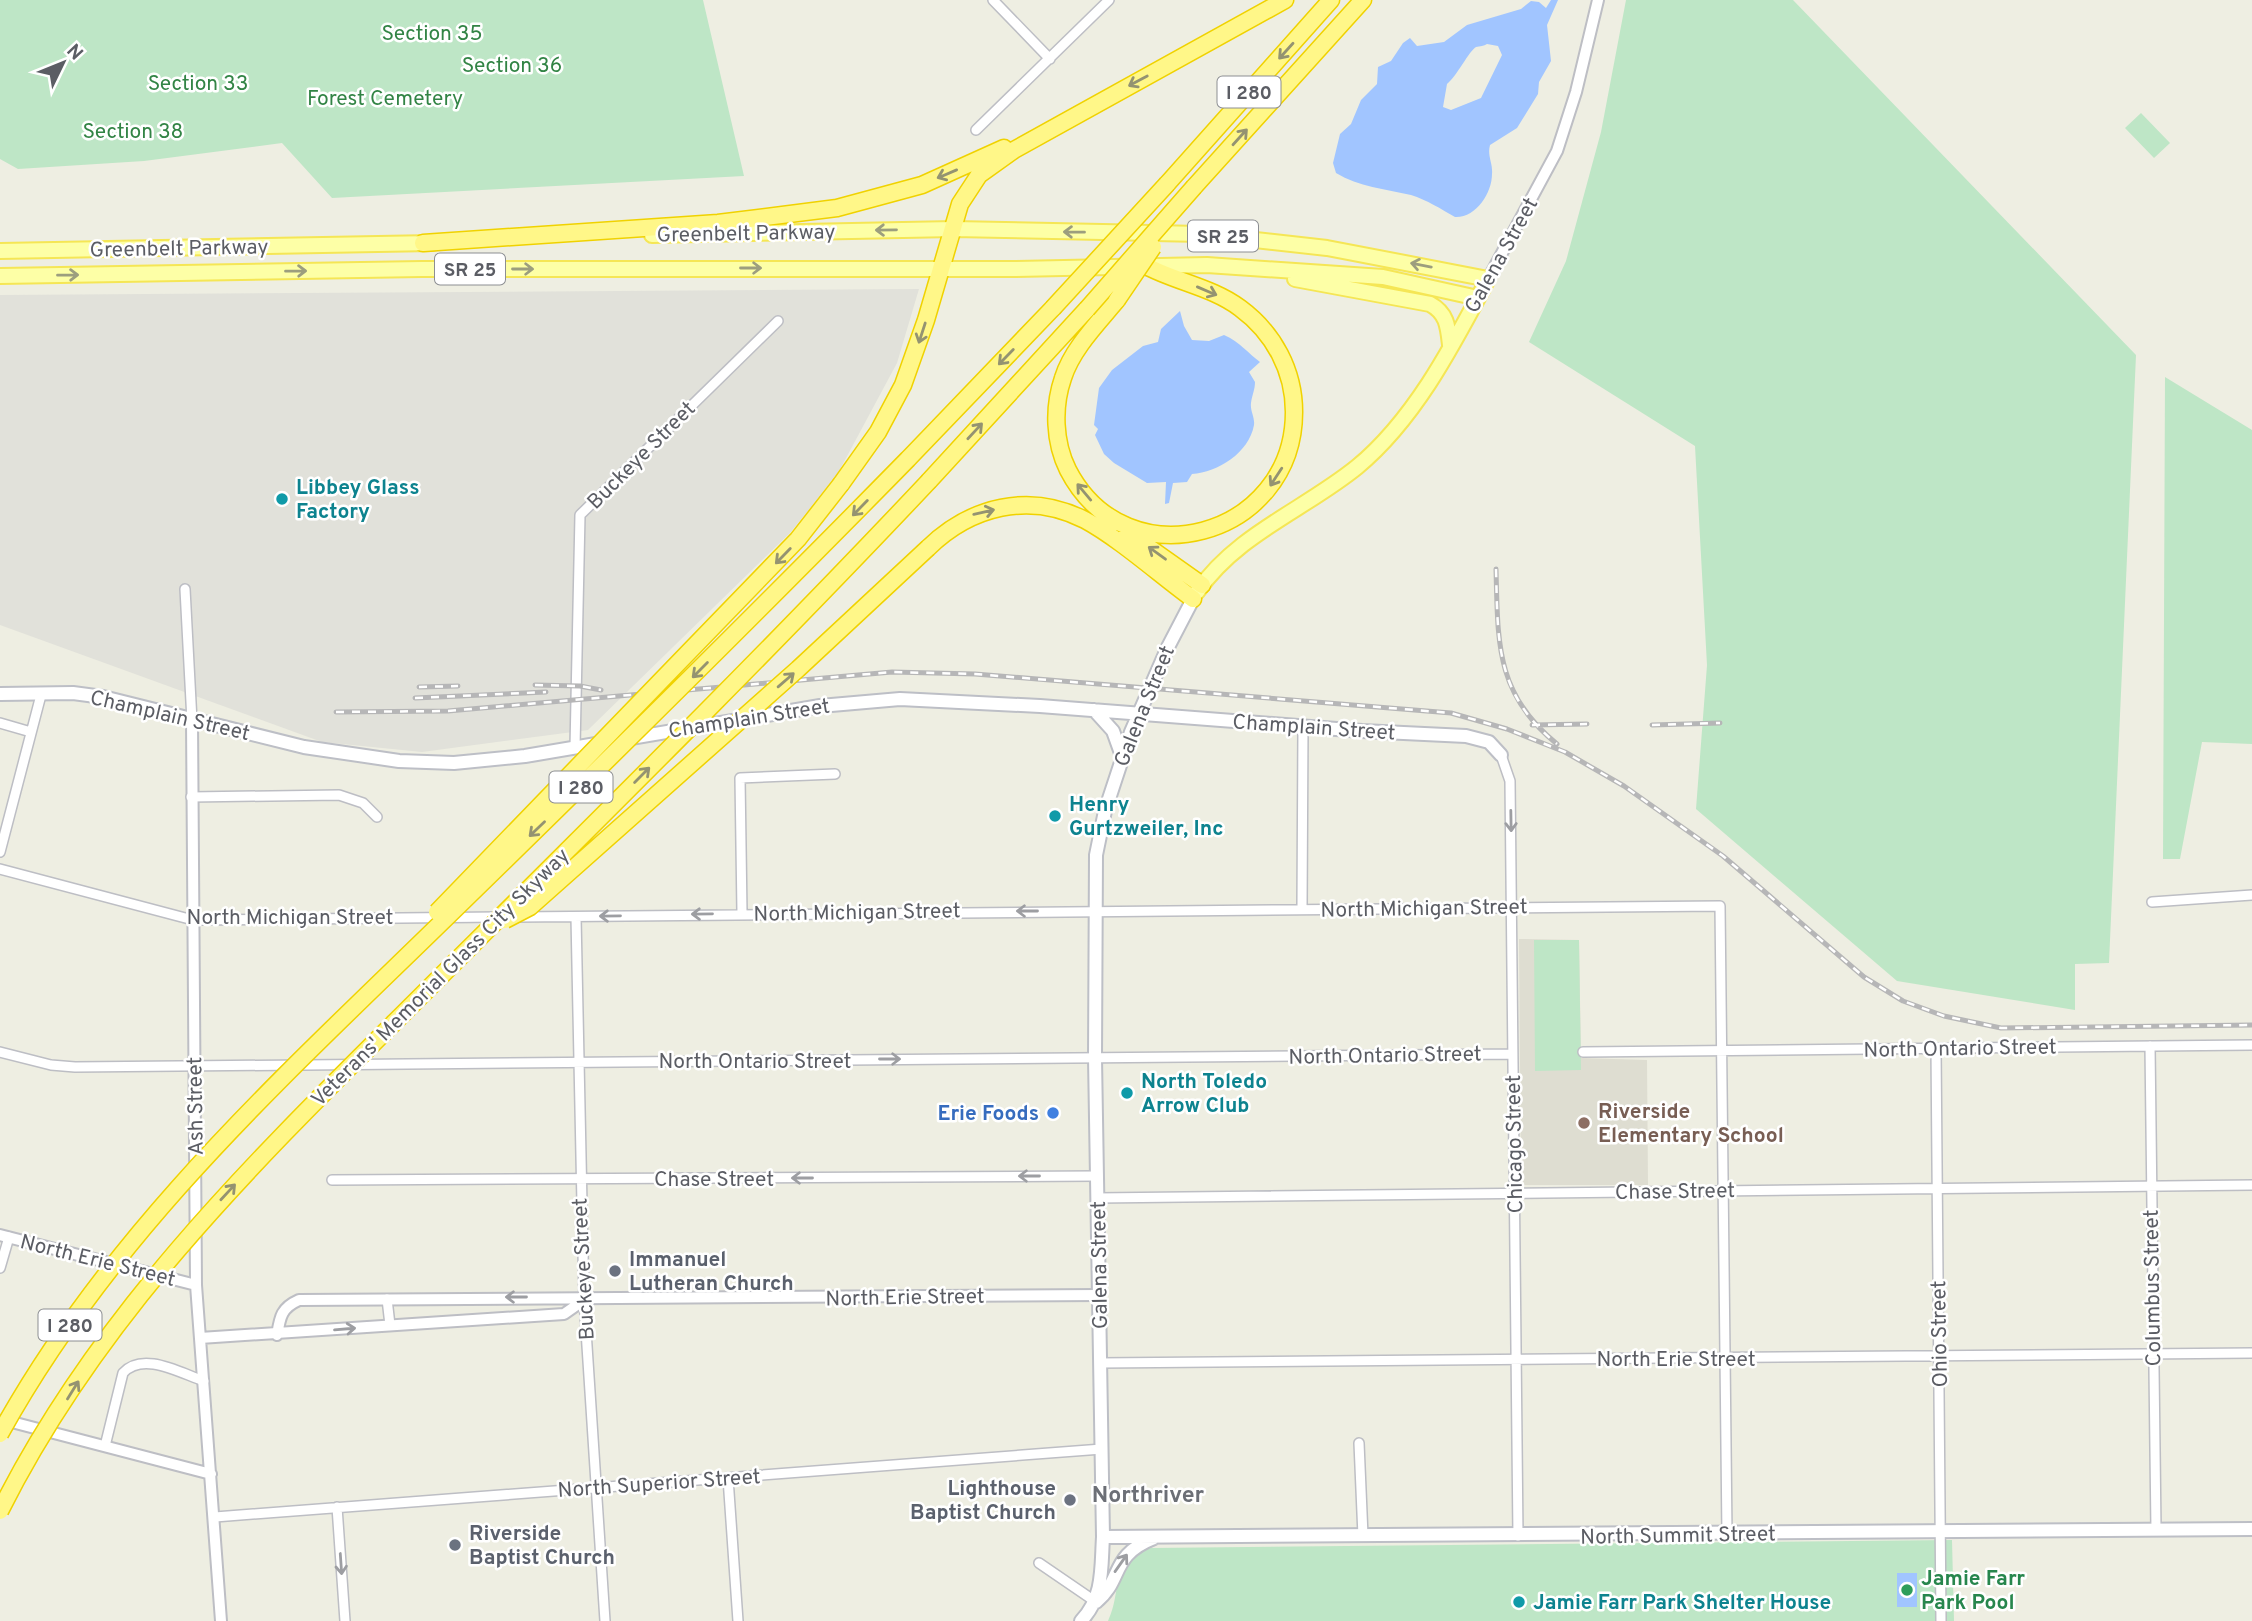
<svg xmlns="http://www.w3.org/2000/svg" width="2252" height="1621" viewBox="0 0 2252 1621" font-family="Overpass,sans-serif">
  <rect width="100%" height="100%" fill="#eeeee2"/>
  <path fill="#e1e1da" d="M919,289L897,363L838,473L790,533L588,730L422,752L322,742L0,625V295Z"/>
  <path fill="#deddd1" d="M1519,939L1579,940L1581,1058L1647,1060L1648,1185H1521Z"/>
  <path fill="#bee6c6" d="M0,0H703L744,176L332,198L282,143L144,161L18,169L0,159Z
    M1626,0H1793L2136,355L2109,963L2075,964V1010L1897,981L1696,809L1707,665L1695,446L1529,342L1566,261L1601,132Z
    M2141,113L2170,143L2154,158L2125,128Z
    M2165,377L2252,430V744L2202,742L2180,859H2163Z
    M1534,940H1579L1581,1070L1535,1071Z
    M1952,1540L1954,1621H1108C1123,1590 1108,1562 1151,1548Z"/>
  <path fill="#a1c5ff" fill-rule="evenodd" d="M1551,0H1558L1547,25L1551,61L1539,82L1538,94L1517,128L1490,145C1487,156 1493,163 1492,174C1492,193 1476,218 1455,217C1441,209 1427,200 1411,195C1385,189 1359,187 1336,173L1333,163L1340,134L1351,124L1361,100L1377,84L1378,67L1391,61L1403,43L1410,38L1417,46L1444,42L1467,25L1521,9L1531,1L1539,2L1546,8ZM1487,44L1498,46L1502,55L1481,98L1451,110L1443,107L1447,84C1457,76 1469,51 1476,47C1480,46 1484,46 1487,44Z
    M1180,311L1184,326L1192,340L1209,341L1224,335C1240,342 1249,354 1260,362L1249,372L1255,382C1255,390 1252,395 1251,403C1250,411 1255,417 1254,425C1249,453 1218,472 1192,474L1187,482L1173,483L1169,503L1165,504L1166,482L1147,483L1114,463L1104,454L1095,435L1098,429L1094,425L1099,388L1112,370L1143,346L1158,342L1161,329Z
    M1897,1573H1917V1607H1897Z"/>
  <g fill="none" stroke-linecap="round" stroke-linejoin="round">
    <g stroke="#bdbec4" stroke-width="12">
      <path id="minor" d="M993,0L1050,59
        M976,130L1109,0
        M185,589L192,721
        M0,723L31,732
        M575,747L580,515L778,321
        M1501,755L1510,781L1518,1536
        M191,797L339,795L363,803L377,817
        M0,852L41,695
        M0,869L193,920L499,917
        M2152,902L2252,895
        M1302,909L1303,727
        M742,913L740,778L835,774
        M517,917L1720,906L1727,1535
        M576,917L584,1300L605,1621
        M2150,1046L2156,1530
        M1936,1048L1941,1621
        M0,1052L51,1065L75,1067L1512,1054
        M1583,1052L2252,1045
        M332,1180L1097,1176
        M1097,1198L2252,1185
        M0,1268L9,1237
        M387,1299L390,1325
        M1100,1363L2252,1353
        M1359,1443L1363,1536
        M105,1446L123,1373C143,1351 180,1373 204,1381
        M728,1478L738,1621
        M337,1507L345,1621
        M215,1517L1102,1449
        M1039,1563L1096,1602"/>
    </g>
    <g stroke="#bdbec4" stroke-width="14">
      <path id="tertiary" d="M1488,279L1557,151L1576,92L1598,0
        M192,721L196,1285L221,1621
        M0,1235L196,1285
        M277,1335C280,1317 281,1308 299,1300L1100,1295
        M200,1338L564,1314L584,1300
        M4,1420L211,1474"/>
    </g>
    <g stroke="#bdbfc6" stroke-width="16">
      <path id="secondary" d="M0,694L73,693L103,697L304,747L399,761L454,763L525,756L820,706L900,699L1040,706L1362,731L1466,736L1489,742L1501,755
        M1094,710L1113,731L1122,756
        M1103,1537L2252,1529
        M1096,1602C1124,1579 1109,1556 1154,1538
        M1081,1621C1104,1597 1101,1568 1103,1537L1095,1058L1096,855L1105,811L1131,732L1168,647L1193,599"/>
    </g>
    <g stroke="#f5e655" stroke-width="18">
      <path id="primary" d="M652,235L954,229L1202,234L1327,248L1488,279C1453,345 1415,419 1357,467C1304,510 1237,534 1197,592
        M0,251L433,243
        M0,276L422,269H1012L1207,265L1383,277L1478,298
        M1295,279L1430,304C1447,313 1448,327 1450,345"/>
    </g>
    <g stroke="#f0d200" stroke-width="19">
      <path id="motorway" d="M1167,184L1331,0
        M1194,187L1363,0
        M423,243L718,223L837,208L922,185L1004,148
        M1117,300C1098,323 1072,349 1063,378C1053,407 1054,442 1068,470C1127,584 1294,537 1294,412C1294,371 1274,333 1240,308C1212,287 1176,282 1144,265
        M908,459L1053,308
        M929,481L1087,309
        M841,484L878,432L903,385L926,320L960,204L979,175L1014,150L1285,0
        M1127,532L1202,585
        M928,548C970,507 1029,491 1085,520C1120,539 1160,575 1193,599"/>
    </g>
    <use href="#minor" stroke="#fff" stroke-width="9"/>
    <use href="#tertiary" stroke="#fff" stroke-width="10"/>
    <use href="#secondary" stroke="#fff" stroke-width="12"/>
    <use href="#primary" stroke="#fdffa6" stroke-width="14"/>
    <use href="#motorway" stroke="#fff788" stroke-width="16"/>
    <g stroke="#b6b6b7" stroke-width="5">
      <path id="rail" d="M1496,569C1498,642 1495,694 1557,744
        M535,685L580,686L601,690
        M419,687L458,686
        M415,698L546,692
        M336,712L448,711L892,672L975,674L1451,713L1507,729L1565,752L1624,786L1723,856L1864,977L1903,1001L1944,1016L2001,1028L2252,1025
        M1532,725L1587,724
        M1652,725L1720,723"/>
    </g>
    <use href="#rail" stroke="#fff" stroke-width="2.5" stroke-dasharray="8" stroke-linecap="butt"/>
    <g stroke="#f0d200" stroke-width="19" stroke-linecap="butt">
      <path id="motorway-bridge" d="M1117,300L1153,247
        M1053,308L1167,184
        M1087,309L1194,187
        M437,912L798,539L841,484
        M505,920L530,907L798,669L928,548
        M0,1434C111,1232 283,1077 446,918C601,767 756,614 908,459
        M0,1511C105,1301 274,1143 438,979C603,815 769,651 929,481"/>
    </g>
    <use href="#motorway-bridge" stroke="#fff788" stroke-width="16"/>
  </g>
  <defs><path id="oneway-shaft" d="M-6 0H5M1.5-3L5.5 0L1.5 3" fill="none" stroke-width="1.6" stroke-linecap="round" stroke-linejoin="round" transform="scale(1.75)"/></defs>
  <g stroke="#949371">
    <use href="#oneway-shaft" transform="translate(1286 51) rotate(132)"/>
    <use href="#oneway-shaft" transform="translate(1138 81) rotate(152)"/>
    <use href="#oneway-shaft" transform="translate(1240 137) rotate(-48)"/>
    <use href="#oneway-shaft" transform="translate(947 174) rotate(157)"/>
    <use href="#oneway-shaft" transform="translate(1207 291) rotate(23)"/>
    <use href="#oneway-shaft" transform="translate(922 333) rotate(108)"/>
    <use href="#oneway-shaft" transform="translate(1006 357) rotate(134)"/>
    <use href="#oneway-shaft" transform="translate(975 431) rotate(-47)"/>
    <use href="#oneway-shaft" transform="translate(1276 477) rotate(123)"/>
    <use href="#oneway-shaft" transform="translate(1084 492) rotate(-130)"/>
    <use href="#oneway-shaft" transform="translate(860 508) rotate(134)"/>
    <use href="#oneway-shaft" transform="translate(984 512) rotate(-13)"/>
    <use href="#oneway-shaft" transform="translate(1157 553) rotate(-144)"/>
    <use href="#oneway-shaft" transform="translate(783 556) rotate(134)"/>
    <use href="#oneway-shaft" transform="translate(700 670) rotate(135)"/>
    <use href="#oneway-shaft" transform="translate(786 680) rotate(-41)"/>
    <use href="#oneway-shaft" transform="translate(642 775) rotate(-45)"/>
    <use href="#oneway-shaft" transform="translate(537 829) rotate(136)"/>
    <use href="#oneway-shaft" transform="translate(228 1192) rotate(-47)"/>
    <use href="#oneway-shaft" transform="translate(73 1390) rotate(-58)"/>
  </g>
  <g stroke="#9c9e7e">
    <use href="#oneway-shaft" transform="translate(886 230) rotate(179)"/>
    <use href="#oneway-shaft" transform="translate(1074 232) rotate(-179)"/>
    <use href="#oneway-shaft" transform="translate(1421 265) rotate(-169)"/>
    <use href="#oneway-shaft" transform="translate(751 268)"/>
    <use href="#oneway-shaft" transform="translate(523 269)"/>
    <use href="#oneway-shaft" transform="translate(296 271) rotate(-1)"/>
    <use href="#oneway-shaft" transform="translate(68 275) rotate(-1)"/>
  </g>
  <g stroke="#9d9ea2">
    <use href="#oneway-shaft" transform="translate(1511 821) rotate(89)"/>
    <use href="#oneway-shaft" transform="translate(1027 911) rotate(180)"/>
    <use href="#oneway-shaft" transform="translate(702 914) rotate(179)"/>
    <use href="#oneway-shaft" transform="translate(610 916) rotate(179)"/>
    <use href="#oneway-shaft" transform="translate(890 1059)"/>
    <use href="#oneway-shaft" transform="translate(1029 1176) rotate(180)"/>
    <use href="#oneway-shaft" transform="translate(802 1178) rotate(180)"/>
    <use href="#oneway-shaft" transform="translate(516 1297) rotate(180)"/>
    <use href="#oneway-shaft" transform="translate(345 1329) rotate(-5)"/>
    <use href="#oneway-shaft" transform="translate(1121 1563) rotate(-55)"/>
    <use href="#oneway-shaft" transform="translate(341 1564) rotate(86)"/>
  </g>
  <g fill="#0f9aa8" stroke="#fff" stroke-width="2.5">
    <circle cx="282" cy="499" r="7"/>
    <circle cx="1055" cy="816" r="7"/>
    <circle cx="1127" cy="1093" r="7"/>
    <circle cx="1519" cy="1602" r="7"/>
  </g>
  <circle fill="#3f7fe0" stroke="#fff" stroke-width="2.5" cx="1053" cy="1113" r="7"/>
  <circle fill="#8d6e63" stroke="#fff" stroke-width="2.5" cx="1584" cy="1123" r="7"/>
  <g fill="#6b7280" stroke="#fff" stroke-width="2.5">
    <circle cx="615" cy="1271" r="7"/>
    <circle cx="1070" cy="1500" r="7"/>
    <circle cx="455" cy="1545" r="7"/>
  </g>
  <circle fill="#2e9e5b" stroke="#fff" stroke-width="2.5" cx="1907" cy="1590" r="7"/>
  <g text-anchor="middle" stroke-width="5" stroke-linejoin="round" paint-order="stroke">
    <g fill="#fff" stroke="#8c8e92" stroke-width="2">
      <rect x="1217.5" y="76.5" width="63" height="31" rx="5"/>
      <rect x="1188" y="220.5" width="70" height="31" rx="5"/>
      <rect x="435" y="253.5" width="70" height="31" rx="5"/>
      <rect x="549.5" y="771.5" width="63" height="31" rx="5"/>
      <rect x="38.5" y="1309.5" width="63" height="31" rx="5"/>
    </g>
    <g font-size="19" font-weight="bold" fill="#5b5d64">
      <text x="1249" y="99">I 280</text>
      <text x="1223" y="243">SR 25</text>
      <text x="470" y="276">SR 25</text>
      <text x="581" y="794">I 280</text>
      <text x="70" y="1332">I 280</text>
    </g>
    <g font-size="21" fill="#328445" stroke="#fff">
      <text x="432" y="40">Section 35</text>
      <text x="512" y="72">Section 36</text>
      <text x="198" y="90">Section 33</text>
      <text x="385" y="105">Forest Cemetery</text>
      <text x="133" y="138">Section 38</text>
    </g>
    <g font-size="21" fill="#5b5d64" stroke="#fff">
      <text transform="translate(746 233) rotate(-1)" y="7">Greenbelt Parkway</text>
      <text transform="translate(179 248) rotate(-1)" y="7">Greenbelt Parkway</text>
      <text transform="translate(1501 255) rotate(-61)" y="7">Galena Street</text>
      <text transform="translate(641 455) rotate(-45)" y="7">Buckeye Street</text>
      <text transform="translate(1144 706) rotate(-68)" y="7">Galena Street</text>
      <text transform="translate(170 715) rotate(13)" y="7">Champlain Street</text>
      <text transform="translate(749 718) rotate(-9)" y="7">Champlain Street</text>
      <text transform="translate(1314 727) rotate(4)" y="7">Champlain Street</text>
      <text transform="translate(1424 908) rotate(-1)" y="7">North Michigan Street</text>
      <text transform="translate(857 912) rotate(-1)" y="7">North Michigan Street</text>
      <text x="290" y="924">North Michigan Street</text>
      <text transform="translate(440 977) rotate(-45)" y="7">Veterans' Memorial Glass City Skyway</text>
      <text transform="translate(1960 1048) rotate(-1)" y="7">North Ontario Street</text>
      <text transform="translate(1385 1055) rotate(-1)" y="7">North Ontario Street</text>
      <text x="755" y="1068">North Ontario Street</text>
      <text transform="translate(195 1106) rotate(-91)" y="7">Ash Street</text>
      <text transform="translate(1514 1144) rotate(-91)" y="7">Chicago Street</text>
      <text x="714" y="1186">Chase Street</text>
      <text transform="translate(1675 1191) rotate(-1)" y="7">Chase Street</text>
      <text transform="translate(98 1260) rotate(14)" y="7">North Erie Street</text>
      <text transform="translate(1099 1265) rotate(-91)" y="7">Galena Street</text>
      <text transform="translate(583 1269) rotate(-93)" y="7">Buckeye Street</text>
      <text transform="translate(2152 1288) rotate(-91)" y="7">Columbus Street</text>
      <text transform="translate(905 1297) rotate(-1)" y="7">North Erie Street</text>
      <text transform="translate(1939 1334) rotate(-91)" y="7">Ohio Street</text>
      <text x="1676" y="1366">North Erie Street</text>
      <text transform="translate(659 1483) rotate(-4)" y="7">North Superior Street</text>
      <text transform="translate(1678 1535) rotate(-1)" y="7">North Summit Street</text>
    </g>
    <g font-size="21" font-weight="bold" fill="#0d838f" stroke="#fff" text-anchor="start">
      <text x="296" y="494">Libbey Glass<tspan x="296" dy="24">Factory</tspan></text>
      <text x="1069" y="811">Henry<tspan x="1069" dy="24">Gurtzweiler, Inc</tspan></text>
      <text x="1141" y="1088">North Toledo<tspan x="1141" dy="24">Arrow Club</tspan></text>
      <text x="1533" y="1609">Jamie Farr Park Shelter House</text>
    </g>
    <g font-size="21" font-weight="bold" fill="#785e54" stroke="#fff" text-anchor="start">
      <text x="1598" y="1118">Riverside<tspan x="1598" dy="24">Elementary School</tspan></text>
    </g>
    <g font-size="21" font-weight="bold" fill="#366cbe" stroke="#fff" text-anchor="end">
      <text x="1039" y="1120">Erie Foods</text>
    </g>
    <g font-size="21" font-weight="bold" fill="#5b616d" stroke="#fff" text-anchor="start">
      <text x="629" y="1266">Immanuel<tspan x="629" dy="24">Lutheran Church</tspan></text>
      <text x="1056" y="1495" text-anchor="end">Lighthouse<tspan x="1056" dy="24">Baptist Church</tspan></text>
      <text x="469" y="1540">Riverside<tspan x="469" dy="24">Baptist Church</tspan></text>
    </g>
    <g font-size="21" font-weight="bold" fill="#27864d" stroke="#fff" text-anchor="start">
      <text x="1921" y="1585">Jamie Farr<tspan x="1921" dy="24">Park Pool</tspan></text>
    </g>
    <g font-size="23" font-weight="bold" fill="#6c6f76" stroke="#fff">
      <text x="1148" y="1502">Northriver</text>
    </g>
  </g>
  <g transform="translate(63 63) rotate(47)" stroke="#ffffff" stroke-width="5" paint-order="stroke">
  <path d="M0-5L12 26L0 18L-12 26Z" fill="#5b5d64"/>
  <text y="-10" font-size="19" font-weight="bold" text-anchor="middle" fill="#5b5d64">N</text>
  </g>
</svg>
